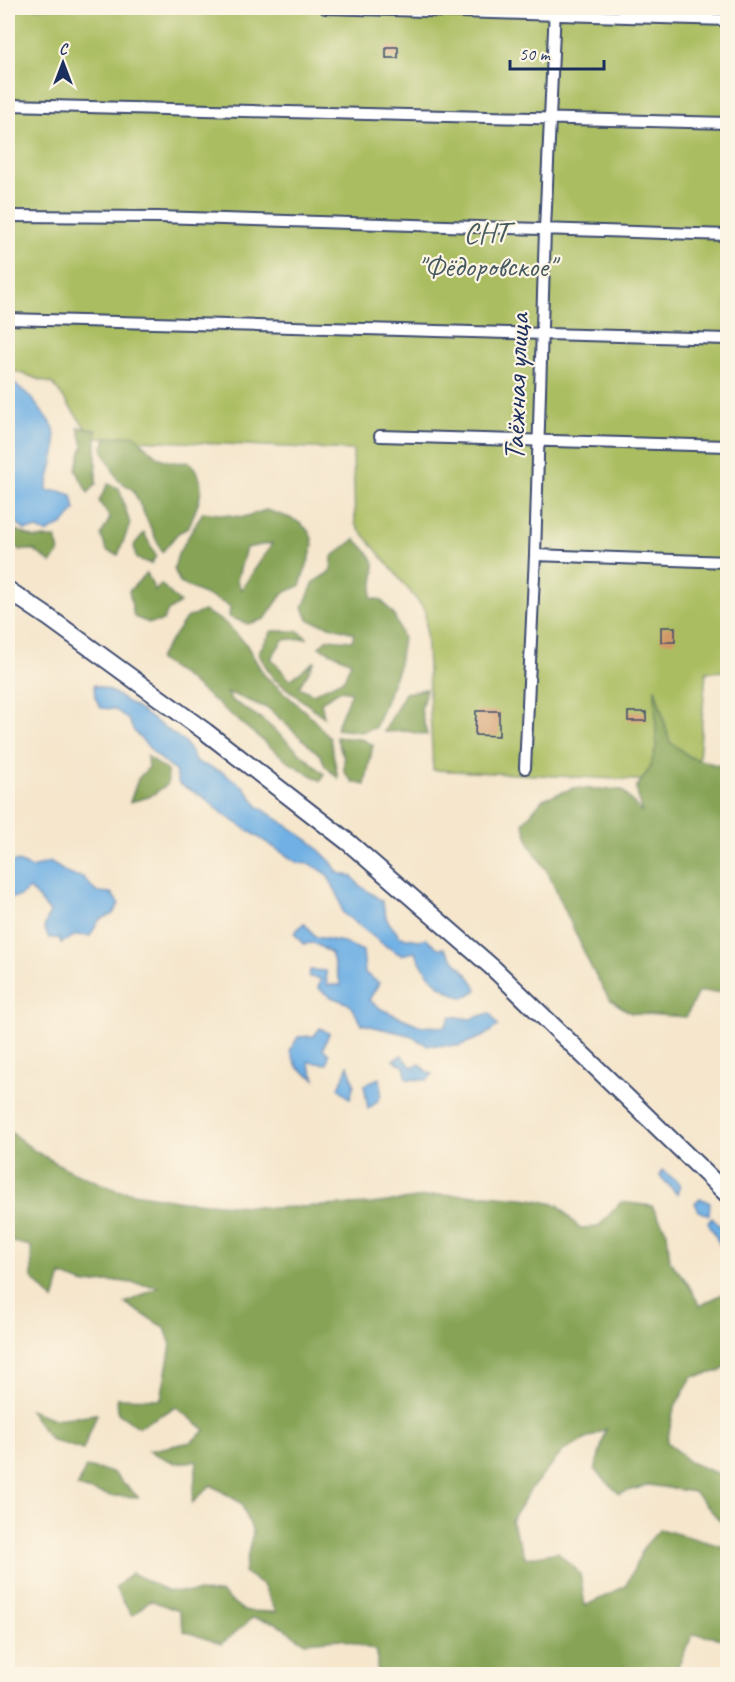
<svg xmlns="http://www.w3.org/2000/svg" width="735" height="1682" viewBox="0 0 735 1682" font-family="Caveat,sans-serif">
  <rect width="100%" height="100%" fill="#fcf5e5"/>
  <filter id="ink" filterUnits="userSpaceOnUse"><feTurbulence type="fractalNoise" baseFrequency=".0167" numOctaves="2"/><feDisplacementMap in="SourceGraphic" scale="12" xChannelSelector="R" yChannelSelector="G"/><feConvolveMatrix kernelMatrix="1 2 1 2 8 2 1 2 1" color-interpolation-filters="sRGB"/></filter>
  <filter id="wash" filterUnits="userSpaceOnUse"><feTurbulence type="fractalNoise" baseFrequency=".008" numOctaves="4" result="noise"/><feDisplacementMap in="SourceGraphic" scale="24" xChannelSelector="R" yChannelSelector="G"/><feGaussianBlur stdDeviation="1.35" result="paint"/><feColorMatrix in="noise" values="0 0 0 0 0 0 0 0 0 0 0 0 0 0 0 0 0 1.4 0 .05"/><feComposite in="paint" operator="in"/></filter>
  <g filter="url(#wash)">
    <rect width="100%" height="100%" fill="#f5e6cc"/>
    <path fill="#aabd61" stroke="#627660" stroke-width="1.5" d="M8,8H727L728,671L706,672L697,783L433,770L425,610L355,524L353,450L93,438L53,384L8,369Z"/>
    <path fill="#87a457" stroke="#516a5a" stroke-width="1.5" fill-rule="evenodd" d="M78,427L96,430V484L88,493L76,470L83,446Z
      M135,435C152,454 161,465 189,462C211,482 198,505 188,528L178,533L162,552L133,490L118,480L102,449L107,437Z
      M108,484L119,488L130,524L118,555L107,551L101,535L110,518L99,501Z
      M266,510C284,516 312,521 313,545C313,550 302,578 300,586L283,593L265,619L248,624L229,617L230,606L180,583L174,569L178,554L203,512L244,517ZM272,543V544L241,590L237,580L246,548Z
      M8,527L35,538H56L59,553L51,563L34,550H19L8,539Z
      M144,533L156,556L151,564L136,558L134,545Z
      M355,539C381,563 375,565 371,598L381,600L394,615L403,638L398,669L375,728L361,732L336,729L351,692L341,690L321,702L324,717L273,678L258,653L272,631H298L307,638L283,640L271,658L290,680L315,661L299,687L313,694L344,679L351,662L319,647L327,639L352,641L354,633L308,620L303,607L314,582L331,571L332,557Z
      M147,573L155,591L161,584L180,603L168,611L163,621L149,623L134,617L129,591Z
      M204,611L224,622L246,644L264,675L309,715L330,738L338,778L325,766L321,756L269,709L227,692L231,700L262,719L324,774L321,781L290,763L185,677L158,659L186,618Z
      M655,688L670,742L690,757L727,768V992H698L686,1017L631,1013L609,999L590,965L547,871L530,845L523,823L543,799L574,788L622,790L642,813L636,788L650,768L656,747Z
      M426,689L421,710L427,735L406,731L384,732L405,693Z
      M336,737L361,739L373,745L365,785L353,782L344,772V758Z
      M147,756L167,771L168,784L149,797L130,802L138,779L148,768Z
      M8,1130L35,1151L69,1170L116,1190L182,1201L272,1208L371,1204L440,1195H486L532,1199L558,1205L579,1228L598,1227L621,1202L652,1206L667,1232L670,1261L687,1282L700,1306L727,1291V1365L721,1371L692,1377L674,1409L667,1442L689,1462L719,1474L727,1470V1636L724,1639L693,1634L676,1670L671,1674H377V1651L341,1639L304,1642L276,1623L253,1618L221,1644L184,1631L179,1611L150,1600L132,1616L115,1588L132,1573L167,1591L221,1593L244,1611L276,1612L263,1585L244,1572L253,1532L241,1503L211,1485L192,1503L197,1461L175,1463L148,1451L191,1442L205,1430L176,1407L138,1427L118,1413L117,1398L161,1399L171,1345L165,1328L125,1303L159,1287L118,1281L85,1284L61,1275L54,1301L32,1278L31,1246L8,1241ZM606,1429L595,1470L619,1494L649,1485L694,1492L724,1525L725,1547L660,1529L644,1547L626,1586L585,1606L580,1574L558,1552L526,1558L511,1521L530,1490L563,1451Z
      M29,1410L55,1419L97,1414L83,1450L50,1439Z
      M86,1467L112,1472L138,1497L110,1496L77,1487Z"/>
    <path fill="#70b0e4" stroke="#4670a1" stroke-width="1.5" d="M8,370L15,384L31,397L54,428L56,449L46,491H60L72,495L75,510L63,524L46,533L37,529L24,530L8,513Z
      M94,685L109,690L131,704L185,742L196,762L222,772L244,787L258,806L311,842L332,863L338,873L352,876L359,885L382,901L387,920L400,937L419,940L426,938L438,948H444L472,980L477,990L464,998C438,989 427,976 415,952L401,955L384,945L343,913L338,895L326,873L310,864L298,863L226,816L200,795L179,784L175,771L155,754L134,731L127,718L114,709L101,708L95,697Z
      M16,861L32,868L50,862L70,875L83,877L96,892L111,893L119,904L113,914L99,920L90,936L76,935L61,943L59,938H49L44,928L50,912L30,889L18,897L8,898V864Z
      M304,923L315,937L343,942L363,951L365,973L379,983L369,1000L383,1010L421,1026L445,1027L451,1016L470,1019L490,1013L498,1026L482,1037L458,1046L427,1045L409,1035L362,1024L349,1004L329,996L318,988L321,979L309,977L310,970L326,971L327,985H341L331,953L314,943L303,944L294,933Z
      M320,1028L329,1033L323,1049L329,1054L327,1064L308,1062L315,1079L298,1068L290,1051L298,1037L314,1036Z
      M402,1055L411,1067L420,1064L427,1072L433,1074L427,1080L407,1079L404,1066L393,1060Z
      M348,1065L354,1084L350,1099L339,1088Z
      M379,1078C384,1094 381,1100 368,1109L364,1085Z
      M662,1170L680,1184L677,1194L660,1176Z
      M700,1198L710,1203L709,1215L699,1211L695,1203Z
      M712,1218L727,1234V1258L708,1222Z"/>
    <g id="blocks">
      <path fill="#d29968" d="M386,47H398V58H386Z
        M661,627H675V642H661Z
        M476,711H499V736L475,735Z
        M628,712H646V721H628Z"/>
    </g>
  </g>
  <g filter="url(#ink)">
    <use href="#blocks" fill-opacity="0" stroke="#3c4a6e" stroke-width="1.5"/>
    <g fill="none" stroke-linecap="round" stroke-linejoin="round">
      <g stroke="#3c4a6e" stroke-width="14">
        <path id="minor" d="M325,8L728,20
          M8,105L728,123
          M8,216L158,217L728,235
          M8,319L728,339
          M380,436L728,446
          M535,555L728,562
          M525,768L535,555L545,229L555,8"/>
      </g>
      <g stroke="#3c4a6e" stroke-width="20">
        <path id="secondary" d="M8,590L48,617L206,732L348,842L493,968L728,1195"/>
      </g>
      <use href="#minor" stroke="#fff" stroke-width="10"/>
      <use href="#secondary" stroke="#fff" stroke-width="16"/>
    </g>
  </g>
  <g text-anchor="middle" stroke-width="4.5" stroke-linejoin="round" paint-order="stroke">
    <g font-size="30" fill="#465a5f" stroke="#fcf5e5">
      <text x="486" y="242">СНТ<tspan x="486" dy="34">"Фёдоровское"</tspan></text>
    </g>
    <g font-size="30" fill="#1b2f5e" stroke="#fcf5e5">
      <text transform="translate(516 387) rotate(-88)" y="10">Таёжная улица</text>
    </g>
  </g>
  <rect width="735" height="1682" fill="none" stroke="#fcf5e5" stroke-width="30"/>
  <g transform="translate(63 63)" stroke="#fcf5e5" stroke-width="4.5" paint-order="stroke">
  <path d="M0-4.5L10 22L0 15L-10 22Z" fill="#1b2f5e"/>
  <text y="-9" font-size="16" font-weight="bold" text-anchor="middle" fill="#1b2f5e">С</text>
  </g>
  <path d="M510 60v9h94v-9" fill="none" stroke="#1b2f5e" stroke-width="3"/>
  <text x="519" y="60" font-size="18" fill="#1b2f5e" stroke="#fcf5e5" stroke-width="4.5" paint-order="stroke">50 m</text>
</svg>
